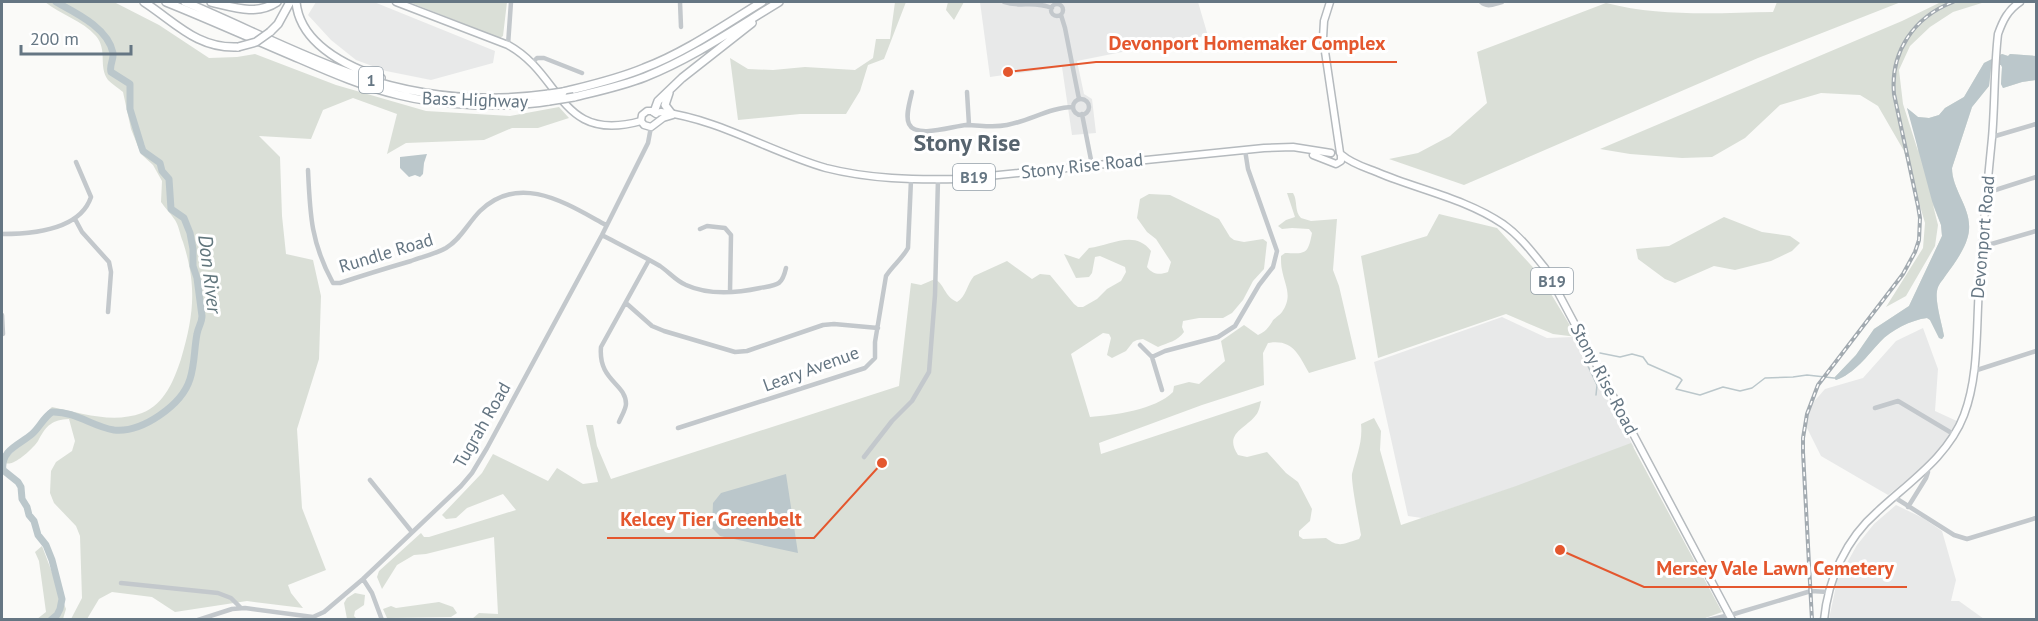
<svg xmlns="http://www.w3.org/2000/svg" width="2038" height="621" viewBox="0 0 2038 621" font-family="'PT Sans',sans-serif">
  <rect width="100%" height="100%" fill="#fafaf8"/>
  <path fill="#e8e9e9" d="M316,2H374L495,51L493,63L431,80L386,71L356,60L331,40L308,15Z
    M980,2H1198L1208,36L1192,38L1077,61L1084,94L1092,99L1096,133L1072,135L1062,67L990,77Z
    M1502,317L1547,338L1573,337L1634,447L1422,518L1408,516L1374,362Z
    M1923,328L1938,369L1935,411L1959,422L1943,447L1921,469L1888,495L1821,456L1806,426L1811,405L1825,389L1863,378L1896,341Z
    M1896,505L1923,518L1942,531L1956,580L1951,601H1959L1984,619H1829L1837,581L1857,545L1874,524Z"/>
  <path fill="#dadfd7" d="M45,2H114L159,25L209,58L237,57L255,54L336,85L426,111L510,116L559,107L569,118L538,128H512L484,140L406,143L387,154L397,114L353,98L323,110L311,139L259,136L280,157L282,216L286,254L313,260L321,296L319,359L297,429L302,508L326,570L288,585L291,593L303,608L247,601L175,612L152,597L112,592L99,599L87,619H71L82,598L80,536L76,526L54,503L50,493L51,471L56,462L72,451L75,441L69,419C52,420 47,425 39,439C36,446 21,459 14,462C11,464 8,463 4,464C11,451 19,448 28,438C37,427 41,416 52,407C82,413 112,424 142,413C165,404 174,380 181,359C194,315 197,286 183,242C180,235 179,226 175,220C171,214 165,208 161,202L162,181L153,165L141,154L131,129L123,92C118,88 112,84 108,80C98,66 108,51 96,36C82,20 61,15 45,2Z
    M409,2H507L503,36L500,38Z
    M895,2H906L884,59L868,65L860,91L846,114H800L738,120L730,58L748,69L773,70L805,67L855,70L873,58L876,39H890Z
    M948,2H964L954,20L946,10Z
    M1777,2H1901L1758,58L1464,185L1389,159L1418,153L1450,136L1487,103L1477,52L1606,3C1661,17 1717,13 1773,12Z
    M1941,2H1985L1953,12L1930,27L1910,46L1899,70L1903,104L1918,151L1916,136L1907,108L1918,117L1929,118L1939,115L1945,108L1964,97L1984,63L2002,54L2008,56L2010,54L2036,56V80L2022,82L2003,88L2001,84L2002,67L2001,65H1994L1991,68L1989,86L1972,107L1952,168C1952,190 1971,207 1969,230C1968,245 1955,263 1946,275C1943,280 1938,284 1937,291C1935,302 1942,324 1944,336L1942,339L1939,338L1930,320L1927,318C1911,320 1891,330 1880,342C1868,355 1854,374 1836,380L1834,378L1856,355L1874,329L1909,306L1942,236L1941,225L1933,205L1938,225L1935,246L1906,296L1886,307L1923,248L1925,223L1904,151L1878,106L1860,95L1821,93L1780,105L1745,138L1712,157L1682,158L1630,154L1600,149L1902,21Z
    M1287,193H1293C1298,201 1294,211 1301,218L1311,221L1337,219L1333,270L1339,286L1356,359L1309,373C1298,354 1293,339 1268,343L1263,353L1264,385L1202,405L1099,443L1101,454L1261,401C1260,405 1259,412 1256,415C1247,428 1223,433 1238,455L1247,457L1267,452L1286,473L1298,482L1312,509L1310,521L1299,531V536L1303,539L1326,538C1339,548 1343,544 1359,539L1361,535C1359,523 1351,482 1352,474C1356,457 1363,442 1361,424L1374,418L1381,431L1380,450L1401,525L1516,486L1631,443L1722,612L1700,620L472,619L479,613L498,614L494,537L426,554L414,555L397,565L382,589L377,577L379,571L421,533L424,537H429L516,510L503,494L467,508L456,518L446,519L442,515L482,473L493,454L548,481L557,468L583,484L598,482L586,425H593L597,446L611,479L899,386L911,283L921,285L935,279C945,285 944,296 957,302C966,297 967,284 974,276L1007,261L1032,279L1040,274L1050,275L1074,304L1078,307H1083L1097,299L1107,289L1121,281L1126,272L1125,267L1100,256L1095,257L1092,273L1089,277L1076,278L1064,254L1079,259L1089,248C1111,246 1134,229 1151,251L1147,267C1153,275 1160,275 1168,272L1171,262L1156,239L1147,232L1137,218L1140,199L1149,194L1170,195L1219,219L1230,237L1234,240L1244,242L1263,239L1267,242L1264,269L1253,281L1243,300L1232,313L1223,318H1199L1183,321L1182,327L1184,332C1178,341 1167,343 1158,347L1143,339L1137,340L1133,342L1126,351L1112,358L1107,355L1111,338L1109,334L1103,333L1071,354L1090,417C1115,415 1155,410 1173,392L1174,386L1189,382L1199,384L1225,361L1221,341L1244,325L1258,335C1265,332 1268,328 1272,322C1274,318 1279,316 1282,312C1293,296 1285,286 1282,270C1281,266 1281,261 1281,256L1285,253C1306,254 1308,254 1312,233L1309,229L1292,228L1282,229L1278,226L1286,220L1295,217Z
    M1439,214L1497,228L1539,274L1577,337L1553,334L1506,314L1378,358L1361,256L1427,236Z
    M1724,217L1762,232L1790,236L1800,243L1792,251L1771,261L1735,270L1714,266L1675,283L1665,279L1638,259L1636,249L1669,246Z
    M42,546L66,609L63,619H37L46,612L39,561L35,552Z
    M355,593L365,595L364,605L355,611L354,616L357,619H373H347L344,603L347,598Z
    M439,602L453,607L457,613L451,617L387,618L383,609L391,606L396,608Z"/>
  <path fill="#bbc7cb" d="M2002,54L2008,56L2010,54L2036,56V80L2022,82L2003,88L2001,84L2002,67L2001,65H1994L1991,68L1989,86L1972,107L1952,168C1952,190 1971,207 1969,230C1968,245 1955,263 1946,275C1943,280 1938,284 1937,291C1935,302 1942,324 1944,336L1942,339L1939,338L1930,320L1927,318C1911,320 1891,330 1880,342C1868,355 1854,374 1836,380L1834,378L1856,355L1874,329L1909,306L1942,236L1941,225L1932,201L1907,108L1918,117L1929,118L1939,115L1945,108L1964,97L1984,63Z
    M427,154L424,163L423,174L420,177L415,175L409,177L400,168V157Z
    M786,474L798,553L720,536L712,528L713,503L721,493Z"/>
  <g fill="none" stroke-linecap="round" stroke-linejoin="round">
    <path stroke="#bbc7cb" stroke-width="1.5" d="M1600,353L1620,357L1632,354L1643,357L1648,364L1680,378L1682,380L1676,389L1700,395L1723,387L1740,391L1752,388L1765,378L1793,377L1807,375L1834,378
      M1585,360L1597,385L1596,395"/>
    <path stroke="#bbc7cb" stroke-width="7" d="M51,620L57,615L60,609L62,599L52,560L46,545L38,535L34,521L29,515L27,507L22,499L21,487L18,482L3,470C0,450 21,444 32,434C40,427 43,418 52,412C75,411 93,427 114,430C142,433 182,405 190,379C195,363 194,349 197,334C198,327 202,323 202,316L197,278L193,266V249L190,233L184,218L171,209L169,179L162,171L160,163L143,151L141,145L130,109V84L111,72C109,65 114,60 113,53C108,28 76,13 56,2"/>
    <g stroke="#b5babe" stroke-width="9">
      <path id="major" d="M396,2L508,45C563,75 559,144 641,121
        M1330,2L1324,21L1323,38L1340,153
        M656,113L661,112C719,119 770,152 826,168C869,179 914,180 959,179L1264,148L1293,147L1331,153
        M641,121L644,125L651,127L663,118L673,115
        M641,121L642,115L647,111H652L656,114
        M1313,155L1336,164L1341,161V155
        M1342,155C1352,164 1367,168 1379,173C1420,190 1466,199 1503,224C1520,236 1532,252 1545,268L1732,620
        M1824,620C1828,579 1846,539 1877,512C1909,482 1948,457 1964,415C1979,375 1976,330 1979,288C1982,238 1987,188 1992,138C1995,104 1994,68 1998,34C2003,20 2008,10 2020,2"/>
    </g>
    <g stroke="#b4b9bd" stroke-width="10">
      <path id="highway" d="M144,2C175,22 197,49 238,47
        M166,2C211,20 255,40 300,59C332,73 365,87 399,95C442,106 505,108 549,101
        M185,2C243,26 299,56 358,76C419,97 485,103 549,94
        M211,2C233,7 256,16 277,2
        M296,2C300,44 346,66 381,78
        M270,32L278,24L290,2
        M563,92C591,85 618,79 644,68C686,52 724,25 762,2
        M669,93L665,105L671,113
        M574,97C598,91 622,86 645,77C693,58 736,28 779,2
        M654,112L658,101L682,78L752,23"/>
    </g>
    <path stroke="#c3c8cc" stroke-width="4.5" d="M680,2L681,27
      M1004,2C1021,8 1032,0 1052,8
      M1481,2C1487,8 1494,4 1502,2
      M1051 10a6 6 0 1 1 12 0a6 6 0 1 1-12 0Z
      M1061,15L1065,28L1079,99
      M508,45L511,2
      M533,62L537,58H544L582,73
      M912,92C910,101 905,116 909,124C916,139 953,126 966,125C980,125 992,128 1007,125C1029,121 1051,107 1073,107
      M967,92L969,125
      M1073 107a8 8 0 1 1 16 0a8 8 0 1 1-16 0Z
      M1082,114L1092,165
      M1992,137L2036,124
      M308,170C310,215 311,243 333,283H340C364,275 387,268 411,261C422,257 435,254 446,248C461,239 468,223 480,211C520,172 567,204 606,225
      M1986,193L2036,177
      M75,219L82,232L109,262L111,272L108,312
      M700,229L707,226L725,228L731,235L730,292
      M2,234C31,234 80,230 91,197L76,162
      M602,235C621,245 641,255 660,266C669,272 676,281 686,285C708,295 737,293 760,288C777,285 782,286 786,268
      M1981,247L2036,231
      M626,303L652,326L664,331L735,352L747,351L823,325L834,324L878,328
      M2,315L3,334
      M1140,345L1152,357
      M1974,371L2036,351
      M1162,390L1152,357L1165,351L1218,337L1235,326L1259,285L1273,267L1277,251L1248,169L1245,150
      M1875,408L1898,401L1955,435
      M619,422C621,417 626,409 626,404C626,383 598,381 601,347L649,260
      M678,428L865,368L875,358V342L886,276C893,265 902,259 908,248L911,180
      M864,457L892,421L912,401L929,372L935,295L938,179
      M370,480L412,532
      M1894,497L1954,535L1967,539L2036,518
      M1908,507L1926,478L1928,472L1927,467
      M363,579L372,593L382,620
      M121,583L218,593L231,598L241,608
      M198,620L232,609L245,608L313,617L324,612L363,579L461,486L472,473L487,448L602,235L648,143L651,127
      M1708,620L1734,614L1811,591L1828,592"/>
    <use href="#major" stroke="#fff" stroke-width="6"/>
    <use href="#highway" stroke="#fff" stroke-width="7"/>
    <g stroke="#a2aab0" stroke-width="4">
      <path id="rail" d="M1812,620L1803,452V438L1807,414L1818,385L1903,274L1915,252L1919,240L1920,218L1918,206L1894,94C1890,52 1914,17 1953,2"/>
    </g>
    <use href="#rail" stroke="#fff" stroke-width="1.5" stroke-dasharray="4.5" stroke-linecap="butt"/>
    <g stroke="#b4b9bd" stroke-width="10" stroke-linecap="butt">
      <path id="highway-bridge" d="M238,47L256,42L270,32
        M549,94L563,92
        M549,101L574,97"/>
    </g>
    <use href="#highway-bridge" stroke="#fff" stroke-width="7"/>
  </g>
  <g text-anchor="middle" stroke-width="6" stroke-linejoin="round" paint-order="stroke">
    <g fill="#fff" stroke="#939fa8" stroke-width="1.5">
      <rect x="359" y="67" width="24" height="26" rx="4.5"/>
      <rect x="953" y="164" width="42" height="26" rx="4.5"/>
      <rect x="1531" y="268" width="42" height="26" rx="4.5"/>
    </g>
    <g font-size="16" font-weight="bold" fill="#657683">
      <text x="371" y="86">1</text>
      <text x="974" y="183">B19</text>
      <text x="1552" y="287">B19</text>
    </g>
    <g font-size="18" fill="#657683" stroke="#fff">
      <text transform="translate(475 100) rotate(2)" y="6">Bass Highway</text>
      <text transform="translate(1082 166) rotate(-6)" y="6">Stony Rise Road</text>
      <text transform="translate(1983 237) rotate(-85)" y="6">Devonport Road</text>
      <text transform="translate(386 253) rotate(-17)" y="6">Rundle Road</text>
      <text transform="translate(811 369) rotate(-20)" y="6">Leary Avenue</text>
      <text transform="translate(1604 379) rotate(62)" y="6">Stony Rise Road</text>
      <text transform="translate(482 425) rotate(-60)" y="6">Tugrah Road</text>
    </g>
    <g font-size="20" font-style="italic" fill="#60757c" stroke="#fff">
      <text transform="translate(210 274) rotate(83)" y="7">Don River</text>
    </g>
    <g font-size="24" font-weight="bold" fill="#57646e" stroke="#fff">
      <text x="967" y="151">Stony Rise</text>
    </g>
  </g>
  <path fill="none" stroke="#e4572e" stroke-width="2" d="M1008 72L1096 62H1397M882 463L814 538H607M1560 550L1644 587H1907"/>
  <g fill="#e4572e" stroke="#fff" stroke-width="2">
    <circle cx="1008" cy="72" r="6"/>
    <circle cx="882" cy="463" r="6"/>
    <circle cx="1560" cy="550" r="6"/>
  </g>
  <g font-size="20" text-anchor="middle" font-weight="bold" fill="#e4572e" stroke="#fff" stroke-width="6" stroke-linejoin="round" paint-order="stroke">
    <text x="1247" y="50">Devonport Homemaker Complex</text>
    <text x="711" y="526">Kelcey Tier Greenbelt</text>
    <text x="1775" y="575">Mersey Vale Lawn Cemetery</text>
  </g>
  <rect width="2038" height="621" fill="none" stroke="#657683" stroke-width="6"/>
  <path d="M21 45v9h110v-9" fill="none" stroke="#657683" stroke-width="3"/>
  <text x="30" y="45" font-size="18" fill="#657683" stroke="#ffffff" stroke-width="4.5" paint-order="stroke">200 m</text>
</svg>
